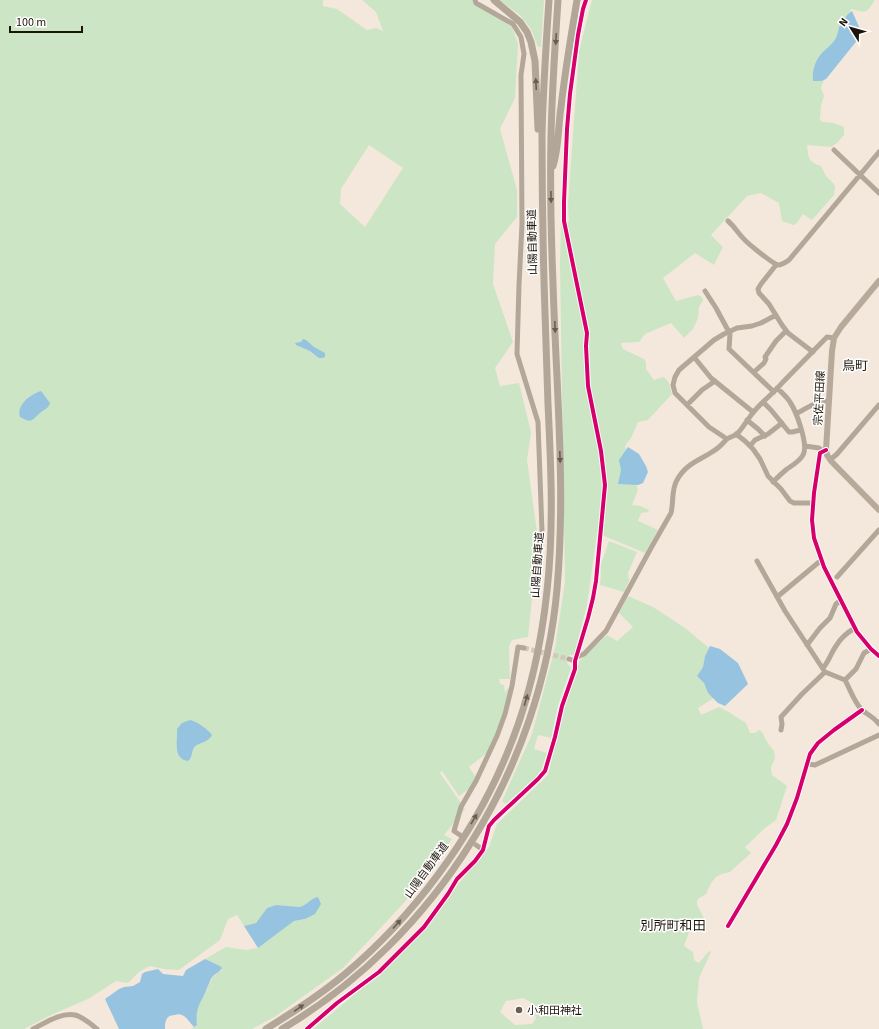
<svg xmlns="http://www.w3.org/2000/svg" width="879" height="1029" viewBox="0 0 879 1029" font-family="'Source Sans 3','Noto Sans JP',sans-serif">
  <rect width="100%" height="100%" fill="#f4e8dc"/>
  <path fill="#cce5c5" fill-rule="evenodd" d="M0,0H323V6L337,9L367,30L376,28L383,31L376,12L362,0H471L512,27L518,44L515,98L500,129L517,190V217L495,244L493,284L513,342L495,368L500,386L519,383L531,432L527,460L538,539L528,637L512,640L509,646L510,679H499L500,684L504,685L505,693L508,688L511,690L504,713L488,752L469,767L479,782L459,796L442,771L440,773L465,809L444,835L452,839L433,868L402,905L343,968L276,1016L252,1029H191L197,1025L196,1017L198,1006L206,991L213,976L222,970L220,966L205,959L226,947L246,950L258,948L294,921L305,919L315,898L303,906L300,907L276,905L267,908L256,923L244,926L237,915L228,919L220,940L179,970L164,969L150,966L139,972L128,983L116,981L88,999L51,1015L24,1029H0ZM369,145L403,168L365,227L340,204L341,189Z
    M499,0H544L541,47H538L531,29L520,15Z
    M592,0H875C865,14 868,13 851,9L821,88L824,96L821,105L820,120L823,122L834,123L844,127V135L837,143L831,147L807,145C809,158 807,161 821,166L826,176L834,184L835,188L834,195L812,220L803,214L796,224L793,225L782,221L779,203L761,193L747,196L711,235L723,247L714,265L695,253L663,278L676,301L698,295L702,297L703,300L699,307L698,318L693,329L684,338L671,323L645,334L639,342L621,343L623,349L644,359L646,362V369L654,380L663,377C670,380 670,388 672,394L648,420L638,422L631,438L625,446L638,490L632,505L640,506L649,510L648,512L641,513L638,521L658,530L645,553L597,533L587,605L574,655H569L567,663L571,668L558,705L551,738L538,735L534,749L547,753L541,770L536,777L506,804L502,801L532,734L555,648L565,582L560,264L561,223L569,222L568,204L579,51Z
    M609,541L637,552L628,573L629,581L624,592L600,585L601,571L600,567Z
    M628,596L653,607L685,628L709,648L705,656L703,667L697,676L704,683L708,693L714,698L698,708L701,715L719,707L727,711L746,723L750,733H755L759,730L762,732L767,742L774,751L775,758L771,768L772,775L787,786L776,820L765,828L745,847L751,853L730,872L722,874L716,877L711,883L706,894L699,898L697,901V905L704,918L698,927H691L684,946L693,952L694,960L699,963L709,951L711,952L699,978L697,1002L703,1029H313L394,961L431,922L459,883L489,847L497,824L548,775L565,703L580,660L607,635L617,641L633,627L619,613ZM523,998L532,1003L536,1018L532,1024L515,1025L500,1012L506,1001Z"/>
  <path fill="#96c3e0" d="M852,11L860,29L859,38L826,79L821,81H813C812,71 815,59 824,51C833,43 837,40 839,27C844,22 845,15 852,11Z
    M303,339L306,340L314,347L325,353V357L322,358H319L310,351L296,345L295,343L301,342Z
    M41,391L50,403C49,408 45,409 41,412C32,420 32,424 20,417C16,405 31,394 41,391Z
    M628,447L639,454L646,466L648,472L643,483L638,485L618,484L621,470L619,460Z
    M710,646L720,649L738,663L748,684L725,706L718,703L708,693L704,683L697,676L703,667L705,656Z
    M190,720C196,721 209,730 212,735C210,741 200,743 195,746C191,751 193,757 188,761C172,759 178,740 177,729L182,723Z
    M318,897L321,904L315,914L305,919L294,921L258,948L244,926L256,923L267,908L276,905L300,907C307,905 311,898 318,897Z
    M205,959L220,966L222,968C220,972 216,973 213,976C210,979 209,985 207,988C201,1004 195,1006 197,1025L194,1027C190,1023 187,1017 182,1015C180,1014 177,1014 175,1015C166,1015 165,1021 165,1029H119L105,999L119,989L124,987L133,986L140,982L142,974L145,972L158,969L163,974L183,976L186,970Z"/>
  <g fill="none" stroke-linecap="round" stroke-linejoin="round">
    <path stroke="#d4c8bc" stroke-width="5" stroke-dasharray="5 2.5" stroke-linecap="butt" d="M524,648L569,659"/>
    <path stroke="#b3a799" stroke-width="5" d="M475,0L476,3L513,24L521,37L524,54L521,75L522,224L519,285L517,354L538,422L542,531
      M834,150L879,193
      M728,221C734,226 738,233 743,238C747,243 773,264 778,265C782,265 786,262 789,260L879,152
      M776,265L761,284L758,289L759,293L769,304L782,325L788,333L813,352
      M705,291L716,308L730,334L729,349L774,392
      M694,357L711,378L753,412
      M754,372L764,363L766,359L765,357L776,341L786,331
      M763,402L771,410L789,432H792L801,430
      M687,405L702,390L715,381
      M796,414C805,409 818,400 829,401
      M747,420L758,429L765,436
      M736,434L745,441L753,449L760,459L768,476L781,489L790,501L794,503H813
      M727,439L709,427L675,393L673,385L675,377L679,370L714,340L724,334L737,328L752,326L761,323L776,315
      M750,446L755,440L768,434L782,423
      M805,446L819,448L823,451
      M826,450L820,453L814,493L812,520L814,538L824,567L857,632L871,649L879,656
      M830,460L837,454L879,405
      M773,482C778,477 782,473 787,469C793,465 800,461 803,455C809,445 796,411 790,402C787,397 782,393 777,388
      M757,561L785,611L825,672L845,680C850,689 855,704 862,710C869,716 873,716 879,724
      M837,577L879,530
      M777,597L819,562L822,561
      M807,645L820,628L830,618L836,604L841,600
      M577,657L584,654L606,631L651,548L671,513C674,501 671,490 677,480C686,463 701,460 715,450C720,447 723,443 727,439C730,437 734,436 737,434C743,428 747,420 752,414C761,402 773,394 782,383L827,337L834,338
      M569,659L575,661
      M823,668C829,661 831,653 836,646C840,639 848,632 855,628
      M845,680L856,669L864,653L871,649
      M781,730L782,724L781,717L802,694L825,672
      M808,764L815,765L879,735
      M460,835L454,831L461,807L476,781L497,736L505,714L512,686L518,647L524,648
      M476,845L483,850
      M728,926L776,845L787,824L797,798L810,754L818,743L834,730L862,710
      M33,1029C45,1023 61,1012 75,1015C83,1017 91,1024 97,1029
      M307,1029L337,1003L379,972L424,927L448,894L457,879L475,861L483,850L489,826L494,820L538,779L545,771L555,737L562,706L575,669V661L588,618L593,598L596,581L605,485L601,451L588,386L586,346L587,333L564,221V202L567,129L570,94L578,35L583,9L586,0"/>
    <path stroke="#b7aa9b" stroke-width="6" d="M879,281L841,327L834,338L832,351L826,450L827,455L832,462L879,510"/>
    <path stroke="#b2a698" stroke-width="7" d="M494,0L520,22L527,32L531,42L535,61L538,129
      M553,166C559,147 558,127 561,107C565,71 571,36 577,0
      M266,1029C293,1012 320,995 345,974C413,917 472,838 506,756C528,704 541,648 547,591C554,529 551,466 548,404C547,373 546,343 545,313C543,254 542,195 542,136C543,91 546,45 549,0
      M282,1029C437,937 541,768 557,589C566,487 556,385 553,283C551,234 550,185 551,136C552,91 555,45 558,0"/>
    <g stroke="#fff" stroke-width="6">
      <path id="cycleway" d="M826,450L820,453L814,493L812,520L814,538L824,567L857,632L871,649L879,656
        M728,926L776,845L787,824L797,798L810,754L818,743L834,730L862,710
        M307,1029L337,1003L379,972L424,927L448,894L457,879L475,861L483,850L489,826L494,820L538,779L545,771L555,737L562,706L575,669V661L588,618L593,598L596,581L605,485L601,451L588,386L586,346L587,333L564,221V202L567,129L570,94L578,35L583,9L586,0"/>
    </g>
    <use href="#cycleway" stroke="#d6006c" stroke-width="4"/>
  </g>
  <defs><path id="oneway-solid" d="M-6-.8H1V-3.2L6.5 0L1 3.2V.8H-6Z"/></defs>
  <g fill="#685d50">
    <use href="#oneway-solid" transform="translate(556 39) rotate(93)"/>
    <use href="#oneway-solid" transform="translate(536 84) rotate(-93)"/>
    <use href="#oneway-solid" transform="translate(551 197) rotate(89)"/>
    <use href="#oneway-solid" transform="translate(555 327) rotate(88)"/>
    <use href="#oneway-solid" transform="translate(560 457) rotate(88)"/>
    <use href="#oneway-solid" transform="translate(526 700) rotate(-73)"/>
    <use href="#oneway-solid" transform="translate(474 819) rotate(-59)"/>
    <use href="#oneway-solid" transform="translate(397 924) rotate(-48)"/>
    <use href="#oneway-solid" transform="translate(299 1008) rotate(-35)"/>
  </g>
  <circle fill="#685e53" stroke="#fff" stroke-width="1.5" cx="519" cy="1010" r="4"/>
  <g text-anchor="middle" stroke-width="3" stroke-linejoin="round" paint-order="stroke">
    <g font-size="11" fill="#1d1409" stroke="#fff">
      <text transform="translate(532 242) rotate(-91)" y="4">山陽自動車道</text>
      <text transform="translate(819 398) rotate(-87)" y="4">宗佐平田線</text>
      <text transform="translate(537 565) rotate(-86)" y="4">山陽自動車道</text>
      <text transform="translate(426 870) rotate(-54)" y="4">山陽自動車道</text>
    </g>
    <g font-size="11" fill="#1d1409" stroke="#fff" text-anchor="start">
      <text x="527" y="1014">小和田神社</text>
    </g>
    <g font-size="13" fill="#1d1409" stroke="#fff">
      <text x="855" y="370">鳥町</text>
      <text x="673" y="930">別所町和田</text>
    </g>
  </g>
  <g transform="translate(851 28) rotate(307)" stroke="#ffffff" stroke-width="3" paint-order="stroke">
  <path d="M0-3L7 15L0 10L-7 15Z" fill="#1d1409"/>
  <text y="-6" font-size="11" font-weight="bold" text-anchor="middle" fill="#1d1409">N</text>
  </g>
  <path d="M10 26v6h72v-6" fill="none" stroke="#1d1409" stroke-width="2"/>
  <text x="16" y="26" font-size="12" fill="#1d1409" stroke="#ffffff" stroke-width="3" paint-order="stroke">100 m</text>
</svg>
